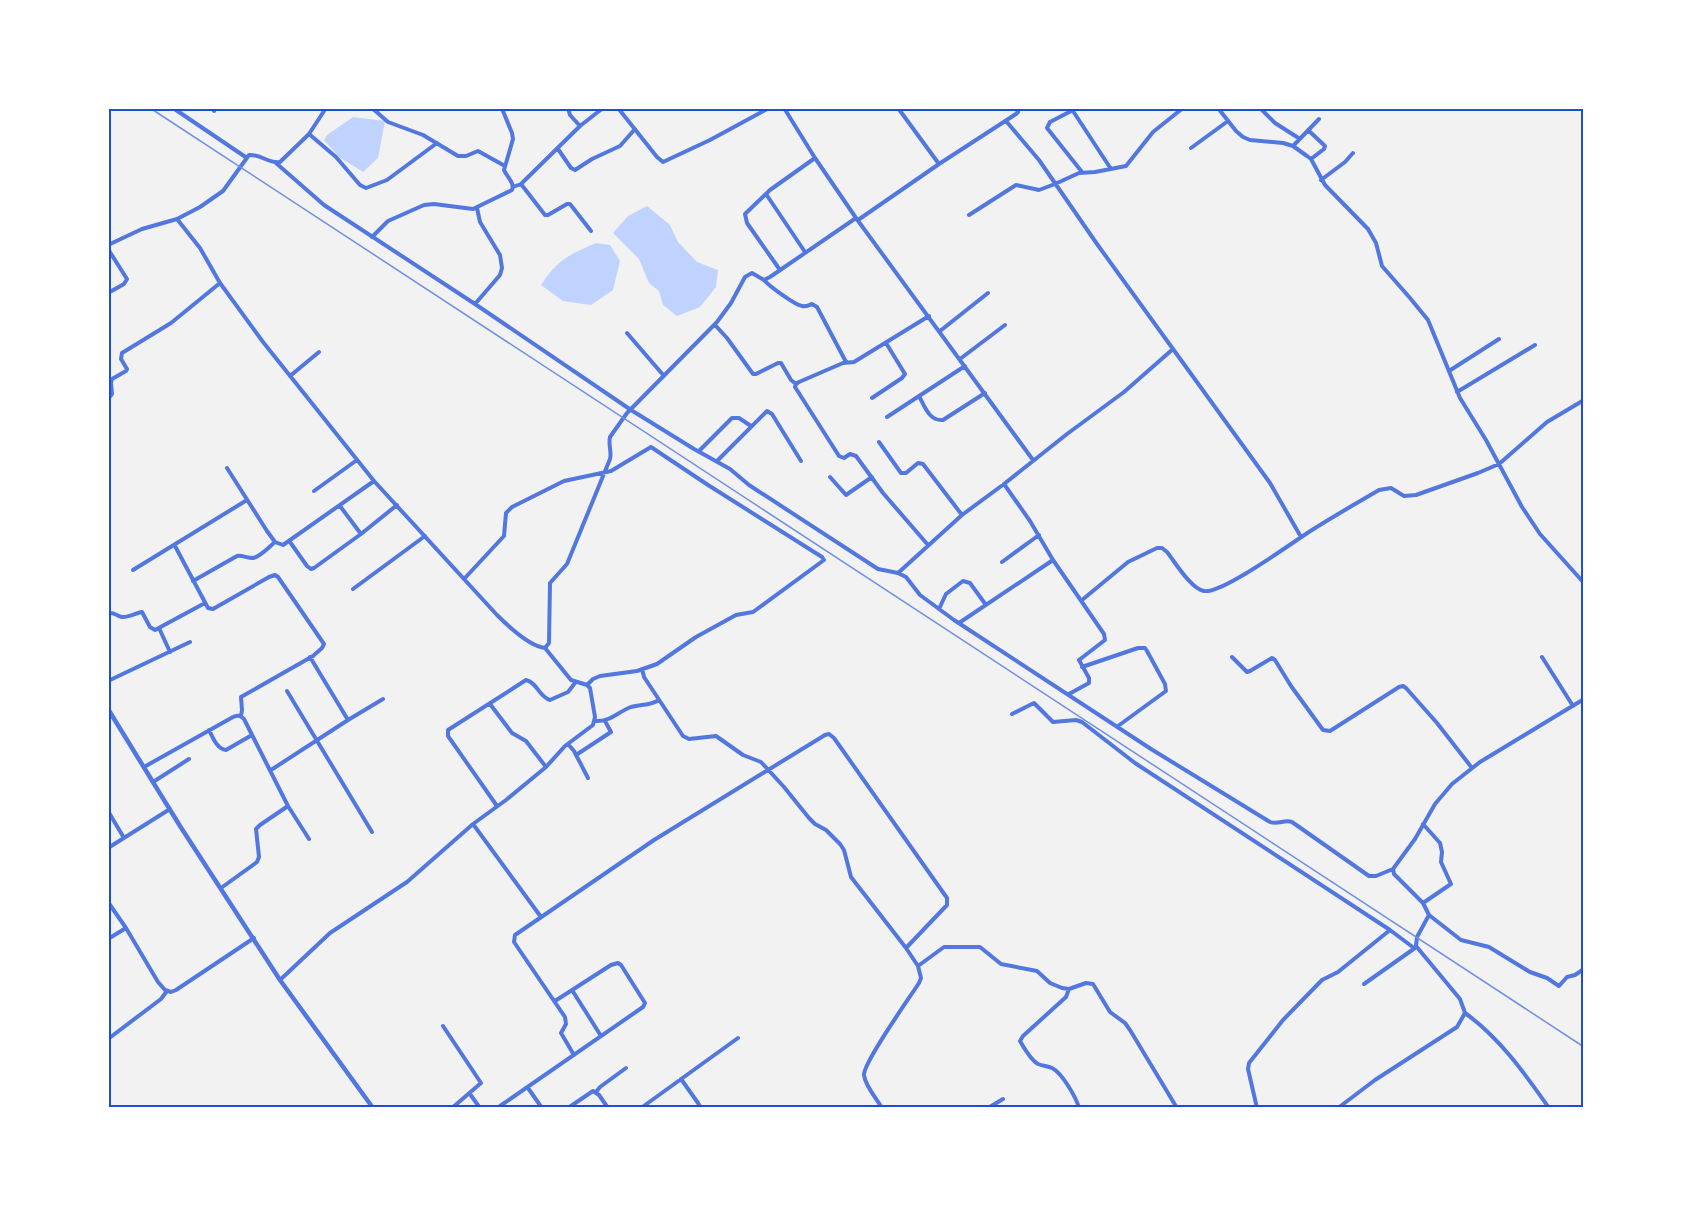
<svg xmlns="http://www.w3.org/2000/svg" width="1692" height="1216" viewBox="0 0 1692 1216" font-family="'Fira Sans',sans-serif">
  <rect width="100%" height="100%" fill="#f2f2f2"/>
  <path fill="#bfd3fe" d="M353,117L385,121L378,158L363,172L339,157L324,140L327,135Z
    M647,206L670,225L678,242L697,262L718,270L716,287L700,307L677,316L663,305L659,291L649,283L639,259L613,233L628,216Z
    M596,243L610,245L620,261L613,290L591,305L563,301L541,285C558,259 569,255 596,243Z"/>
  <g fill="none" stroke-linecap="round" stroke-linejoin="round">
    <path stroke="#5277de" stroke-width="4" d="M173,108L247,158
      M212,108L214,111
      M372,108L388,122L423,135L458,156H466L478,151L505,166
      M568,108L570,115L580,126
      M618,108L657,157L663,162L710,140L769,108
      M898,108L939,164
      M1071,108L1111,169
      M1077,108L1050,122L1047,128L1082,172
      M1218,108L1236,131L1243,137L1250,140L1283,143L1293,146L1307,156L1311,159L1325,185L1368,229L1376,243L1382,266L1410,298L1428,320L1460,398L1486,440L1522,507L1540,534L1584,583
      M1260,108L1275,123L1300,139
      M1308,130L1325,146L1324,149L1311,159
      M309,134L336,157L360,185L366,188L387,180L437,143
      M1293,146L1319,119
      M1191,148L1228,121
      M558,149L571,168L575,170L592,159L620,146L635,129
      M276,163L324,205L475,304L631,410L694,449L730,469L749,485L878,569L898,573L906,577L920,595L954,620L1151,749L1270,822C1278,825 1285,819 1292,822L1369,876H1376L1393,869
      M1321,180L1345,162L1353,153
      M521,184L545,215H548L567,204H570L591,231
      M513,187L521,184L580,126L603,108
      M766,194L805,252
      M969,215L1016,185L1039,190L1055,184L1079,173L1095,172L1126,166L1153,132L1183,108
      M856,218L1033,460
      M177,219L200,248L220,283L263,342L374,481L497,615C508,626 529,646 545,648L549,643L550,583L567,564L610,459C612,451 608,445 610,437L627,413L717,322L731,303L745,277L752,273L764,280L770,277L856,218L815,158L784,108
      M858,220L939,164L1016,114L1018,112L1016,108
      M372,237L388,221L424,205L434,204L473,209L512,190C515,183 507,177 504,170L513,139L512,133L503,111V108
      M108,245L142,229L177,219L200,207L223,191L249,155C261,154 269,164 280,162L309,134L326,108
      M108,249L127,279L124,284L108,293
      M780,270L747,223L745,214L770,190L815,158
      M764,280C769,286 795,305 802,306C806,307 809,305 812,304L817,307L846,362
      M475,304L500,275L502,268L500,255L480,222L477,208
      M715,325L727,338L753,374H756L778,363H781L791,380L796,384
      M940,331L988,293
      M627,333L664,376
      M1173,349L1270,483L1301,537
      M108,358H109
      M960,359L1005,325
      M1449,371L1499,339
      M290,376L319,352
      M1457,392L1535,345
      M919,396C925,407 929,421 943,420L985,393
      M872,398L902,378L905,374L886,343
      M108,399L112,394L111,383L112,379L126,371L127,369L121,359L122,353L171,323L220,283
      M887,417L965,366
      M879,442L901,473H906L918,463L923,464L962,515
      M699,451L732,418H739L751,426
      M717,461L767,411L772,414L801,461
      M227,468L267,531L275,542L283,545L374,481
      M830,477L846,495L872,477
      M1004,484L1030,521L1053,560L1104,634L1105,640L1079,660L1089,678V683L1069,694
      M314,491L357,460
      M340,506L361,534
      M290,542L307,566L311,569L314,568L361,534L397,505
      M928,545L883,493L856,456L850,454L844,458L839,456L795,387L796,384L799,382L843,363L854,362L929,316
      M175,546L208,608L213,609L269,577L275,575L278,577L324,644L322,648L313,656L241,697L242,710L241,716
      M1002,562L1039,535
      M133,570L247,500
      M898,573L962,515L1004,484L1067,434L1124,392L1173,349L1097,244L1039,160L1006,121
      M464,579L504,536L506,513L512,507L564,481L611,471L651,447L708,485L822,557L824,560L753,612L736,615L696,637L657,664L637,671L600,676L593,679L587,685
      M193,581L237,556C242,555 247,558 253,558C260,557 269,547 275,542
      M353,589L425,536
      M1082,600L1128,562L1157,548H1162L1167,552C1175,562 1191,589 1204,591C1222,594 1293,542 1312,530C1334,516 1357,503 1379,490L1391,488L1404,496L1416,495L1478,473L1499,464L1547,422L1584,400
      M939,609L946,594L963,581L970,583L986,605
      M108,613C116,612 115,616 122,617C127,618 136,613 142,612L150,627L155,630L205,603
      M959,623L1053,560
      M159,628L170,652
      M310,657L348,720
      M1232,657L1247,672L1250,671L1272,658L1275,660L1291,686L1323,730L1330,731L1399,687L1403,686L1406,688L1437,723L1472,768
      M1542,657L1573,706
      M1082,667L1138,648H1145L1147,651L1165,684L1166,691L1118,726
      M642,669L644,677L683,736L689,739L716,736L743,755L761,762L784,787L809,818L815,824L826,830L840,844L844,850L851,877L906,948L918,966L921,978L919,983C910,997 863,1063 864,1075C865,1086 877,1099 882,1108
      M108,681L190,642
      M287,691L372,832
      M490,704L512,733L526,741L546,767
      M1012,714L1034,703L1053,722L1076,720L1082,722L1135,763L1390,930L1414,948
      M595,721C610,722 618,712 631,707C641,704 650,706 659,700
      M209,730C213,738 217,749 226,750L252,735
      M568,744L574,751L588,778
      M576,755L611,732L605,721
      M144,767L233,717C238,715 240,715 244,719L288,806L309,839
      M271,770L348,720L383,699
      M153,782L189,759
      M497,806L448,736V730L526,680C537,682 539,697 550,700L568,692L575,683
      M108,811L124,838
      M473,824L541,917
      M108,848L170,809
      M221,888L257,862L259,857L256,829L260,825L288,806
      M108,902L126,928L158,982L165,990L171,992L176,990L254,938
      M1423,903L1451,884L1441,862L1442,852L1440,843L1423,824
      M1429,915L1461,940L1489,947L1530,972L1547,978L1559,986L1567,977L1575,975L1584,969
      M108,939L126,928
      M918,966L944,947H980L1001,964L1037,971L1050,983L1062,988L1069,989L1086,983L1093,984L1110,1012L1125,1023L1130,1030L1177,1108
      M280,980L330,933L407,882L473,824L506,800L546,767L565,746L593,725L595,717L590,688L587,685L571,680L545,648
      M1364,984L1415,948
      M1069,989L1066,997L1023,1036L1020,1041C1024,1048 1031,1060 1038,1064C1043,1066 1048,1066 1052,1068C1062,1073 1076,1097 1079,1108
      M572,990L601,1036
      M1465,1013C1500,1038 1525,1074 1549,1108
      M443,1026L481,1083L452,1108
      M108,1039L161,999L167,991
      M574,1055L561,1033L566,1024L565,1017L514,942L515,935L654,840L825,735L829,734L834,738L947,898V905L906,948
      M681,1079L698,1103L701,1108
      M528,1088L542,1108
      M596,1092L600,1087L626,1068
      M470,1094L480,1108
      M500,1106L643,1007L645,1003L621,965L618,963L611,965L555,1001
      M568,1108L593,1091L599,1095L608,1108
      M641,1108L738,1038
      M988,1108L1003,1099
      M1257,1108L1248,1069L1249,1063L1283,1020L1322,980L1338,972L1390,930
      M1338,1108L1375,1080L1457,1027L1465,1013L1460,999L1416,946L1417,937L1429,915L1423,903L1394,874L1393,869L1415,839L1435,804L1452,784L1480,762L1584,699"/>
    <path stroke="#5277de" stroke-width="4.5" d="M108,709L180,826L280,980L373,1108"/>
    <path stroke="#7290e2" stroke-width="1.5" d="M150,108L1584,1047"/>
  </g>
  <rect width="1692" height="1216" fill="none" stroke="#ffffff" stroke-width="219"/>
  <rect x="110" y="110" width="1472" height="996" fill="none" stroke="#1d4ed8" stroke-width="2"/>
</svg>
